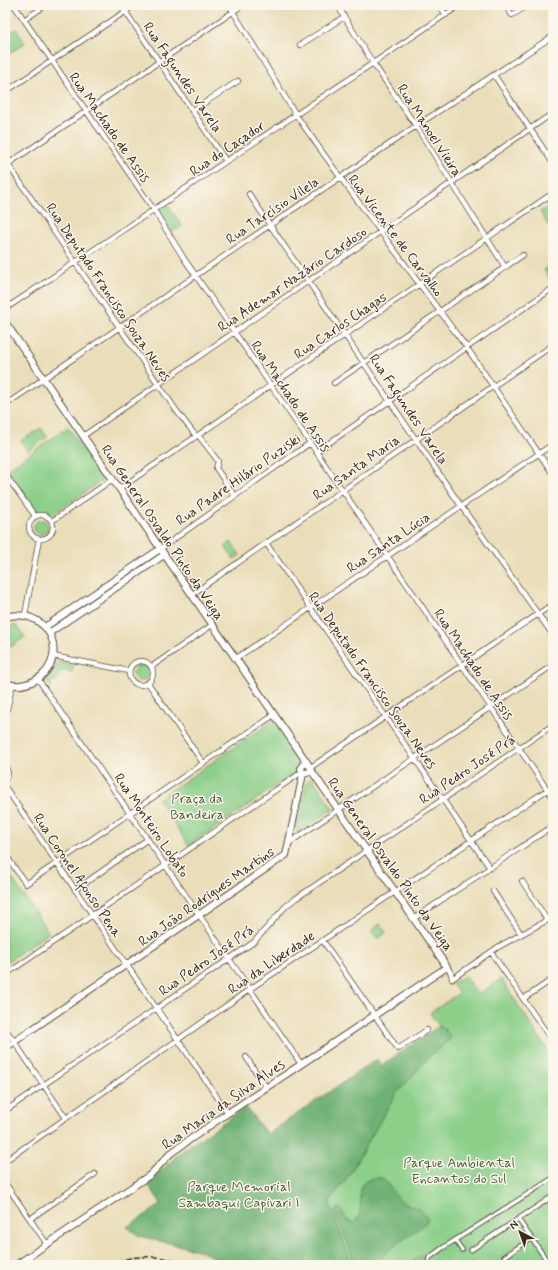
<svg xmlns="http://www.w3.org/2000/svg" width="558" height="1270" viewBox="0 0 558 1270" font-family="Mynerve,sans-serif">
  <rect width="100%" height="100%" fill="#fbf7ec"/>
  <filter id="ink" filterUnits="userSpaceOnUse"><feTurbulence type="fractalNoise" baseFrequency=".025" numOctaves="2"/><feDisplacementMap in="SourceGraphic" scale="8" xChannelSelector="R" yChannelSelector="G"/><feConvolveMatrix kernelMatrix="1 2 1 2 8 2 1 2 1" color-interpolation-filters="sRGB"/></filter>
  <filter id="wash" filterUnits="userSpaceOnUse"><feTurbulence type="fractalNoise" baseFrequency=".012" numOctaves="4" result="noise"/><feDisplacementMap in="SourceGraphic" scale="16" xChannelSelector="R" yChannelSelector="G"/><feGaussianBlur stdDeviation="0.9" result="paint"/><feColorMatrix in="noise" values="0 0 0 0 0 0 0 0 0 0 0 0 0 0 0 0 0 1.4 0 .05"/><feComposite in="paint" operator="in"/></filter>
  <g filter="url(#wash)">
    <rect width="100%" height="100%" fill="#eadeba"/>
    <path fill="#8bcf89" stroke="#637c54" d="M16,29L25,43L5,56V37Z
      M553,203V226L550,228L540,212Z
      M167,204L182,226L172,232L158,210Z
      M553,264V281L552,282L544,270Z
      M68,427L97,471L100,470L106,478L53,514L36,512L8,469Z
      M41,428L47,437L28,451L21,441Z
      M34 527a7 7 0 1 1 14 0a7 7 0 1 1-14 0Z
      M231,542L240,555L234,559L225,547Z
      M16,625L25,637L11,647L8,643L5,645V628Z
      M58,662L74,665L72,672L60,671L57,680L51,682V687L46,681L53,674Z
      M133 673a8 8 0 1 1 16 0a8 8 0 1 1-16 0Z
      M273,721L298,756L300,761L295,773L189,846L158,799Z
      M310,779H313L333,809L296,834L307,781Z
      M5,868L49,933L5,963Z
      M380,924L386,933L377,939L371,931Z
      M465,976L478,995L501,979L553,1058V1067L545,1073L553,1086V1265H352L329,1202L349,1175L395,1095L431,1055L451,1038L444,1028L439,1026L430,1013L459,993L452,984Z"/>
    <path fill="#70b275" stroke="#566e4a" d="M439,1026L444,1028L451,1038L431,1055L395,1095L349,1175L329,1201L352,1265H230L198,1250L139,1236L127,1227L159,1206L161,1203L147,1183L182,1151L246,1107L265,1132L268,1134L377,1059L382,1065Z
      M373,1178H383C389,1184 392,1192 398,1198C409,1210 418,1202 428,1220C413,1236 388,1246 376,1265H356L335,1211L339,1207L347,1220L354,1223C356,1221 358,1218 359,1215C365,1200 350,1185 373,1178Z
      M420,1256L425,1257L423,1265H407Z"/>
  </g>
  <g filter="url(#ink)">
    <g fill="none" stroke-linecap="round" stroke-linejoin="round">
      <g stroke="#554535" stroke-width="5.5">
        <path id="pedestrian" d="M518,1219L550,1265
          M455,1240L462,1250
          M471,1250L553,1196
          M504,1257L532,1238
          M471,1262L473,1265
          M428,1265L429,1258L441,1249L553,1178"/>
      </g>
      <g stroke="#554535" stroke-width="6">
        <path id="minor" d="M14,5L154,210L183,257L553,798
          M121,5L226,161
          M229,5L296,115L340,177L467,348L553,474
          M337,5L373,63L416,126L505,267
          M439,5L446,15
          M505,5L512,15L529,5
          M24,20L46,5
          M300,45L344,17
          M494,75L553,163
          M5,92L135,5
          M192,111L238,81
          M5,160L176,410L196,436
          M5,166L243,5
          M249,194L461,506L553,635
          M5,309L460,5
          M334,383L523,255
          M5,405L416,126L553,36
          M198,435L218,461L216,468L234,495
          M83,436L553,113
          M316,452L553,288
          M5,474L35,516
          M119,489L553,193
          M29 527a12 12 0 1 1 24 0a12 12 0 1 1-24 0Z
          M52,521L113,479
          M266,543L490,868
          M160,549L310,443
          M191,595L553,345
          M25,615L39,539
          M53,656L129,671
          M235,659L553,444
          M129 673a12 12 0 1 1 24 0a12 12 0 1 1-24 0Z
          M151,667L212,625
          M38,679L301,1064
          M148,683L203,763
          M5,719L12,686
          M5,764L8,773L5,780
          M311,767L553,604
          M5,787L228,1113
          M289,843L553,665
          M5,854L26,884L274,715
          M522,881L547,920
          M75,890L148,839
          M493,891L521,934
          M413,919L553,826
          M323,941L398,1049L427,1030
          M491,952L553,1042
          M447,967L451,973L452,979
          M5,975L302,772
          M452,979L498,947L553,917
          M523,999L553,979
          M5,1028L66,1118
          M246,1057L266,1087
          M5,1111L254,942L286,906L295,899L553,725
          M5,1161L250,989L553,786
          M5,1183L47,1244
          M30,1219L95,1174"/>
      </g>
      <g stroke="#554535" stroke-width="8">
        <path id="tertiary" d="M5,322L308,764
          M5,617C30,609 58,628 53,656C49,678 25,690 5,683
          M45,627L160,549
          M49,633L164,555
          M5,1048L286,855L303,774L301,769L303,764H308L311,768L310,772L303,774
          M16,1265L150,1175L171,1153L219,1119L447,967L311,770"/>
      </g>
      <use href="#pedestrian" stroke="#fff" stroke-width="3.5"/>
      <use href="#minor" stroke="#fff" stroke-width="4.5"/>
      <use href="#tertiary" stroke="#fff" stroke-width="6"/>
      <path stroke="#3b2a1e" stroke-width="1.5" stroke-dasharray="6 3" stroke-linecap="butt" d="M108,1265C133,1253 166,1255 191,1265"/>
    </g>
  </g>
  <g text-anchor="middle" stroke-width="3" stroke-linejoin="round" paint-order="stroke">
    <g font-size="14" fill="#3b2a1e" stroke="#fbf7ec">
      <text transform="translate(183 77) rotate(56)" y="5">Rua Fagundes Varela</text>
      <text transform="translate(110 127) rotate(55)" y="5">Rua Machado de Assis</text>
      <text transform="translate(430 130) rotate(57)" y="5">Rua Manoel Vieira</text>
      <text transform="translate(227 148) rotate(-34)" y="5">Rua do Caçador</text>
      <text transform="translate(272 210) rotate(-34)" y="5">Rua Tarcísio Vilela</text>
      <text transform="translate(396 235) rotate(53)" y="5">Rua Vicente de Carvalho</text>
      <text transform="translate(292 279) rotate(-34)" y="5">Rua Ademar Nazário Cardoso</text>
      <text transform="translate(109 292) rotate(56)" y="5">Rua Deputado Francisco Souza Neves</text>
      <text transform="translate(340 325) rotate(-34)" y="5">Rua Carlos Chagas</text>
      <text transform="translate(291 396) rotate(56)" y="5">Rua Machado de Assis</text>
      <text transform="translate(409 409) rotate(56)" y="5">Rua Fagundes Varela</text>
      <text transform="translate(356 467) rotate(-35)" y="5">Rua Santa Maria</text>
      <text transform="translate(238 479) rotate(-35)" y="5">Rua Padre Hilário Puziski</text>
      <text transform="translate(163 532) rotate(56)" y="5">Rua General Osvaldo Pinto da Veiga</text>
      <text transform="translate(388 542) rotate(-34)" y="5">Rua Santa Lúcia</text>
      <text transform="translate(474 664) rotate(56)" y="5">Rua Machado de Assis</text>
      <text transform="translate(373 680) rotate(55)" y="5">Rua Deputado Francisco Souza Neves</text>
      <text transform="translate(467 769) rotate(-34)" y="5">Rua Pedro José Prá</text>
      <text transform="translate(152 825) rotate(56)" y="5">Rua Monteiro Lobato</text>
      <text transform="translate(391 864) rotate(55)" y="5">Rua General Osvaldo Pinto da Veiga</text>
      <text transform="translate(78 875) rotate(56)" y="5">Rua Coronel Afonso Pena</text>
      <text transform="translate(206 896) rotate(-35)" y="5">Rua João Rodrigues Martins</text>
      <text transform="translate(206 960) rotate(-35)" y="5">Rua Pedro José Prá</text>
      <text transform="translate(271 962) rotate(-34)" y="5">Rua da Liberdade</text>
      <text transform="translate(223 1104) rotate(-35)" y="5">Rua Maria da Silva Alves</text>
    </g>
    <g font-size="14" fill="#535c3e" stroke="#fbf7ec">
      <text x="197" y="803">Praça da<tspan x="197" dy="16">Bandeira</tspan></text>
      <text x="459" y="1167">Parque Ambiental<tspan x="459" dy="16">Encantos do Sul</tspan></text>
      <text x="239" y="1191">Parque Memorial<tspan x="239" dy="16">Sambaqui Capivari I</tspan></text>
    </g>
  </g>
  <rect width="558" height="1270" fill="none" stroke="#fbf7ec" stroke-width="20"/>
  <g transform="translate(520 1232) rotate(319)" stroke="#fbf7ec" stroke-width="3" paint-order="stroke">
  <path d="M0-3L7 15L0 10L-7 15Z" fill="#3b2a1e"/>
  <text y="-6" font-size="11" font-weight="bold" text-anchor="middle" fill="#3b2a1e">N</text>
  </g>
</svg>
